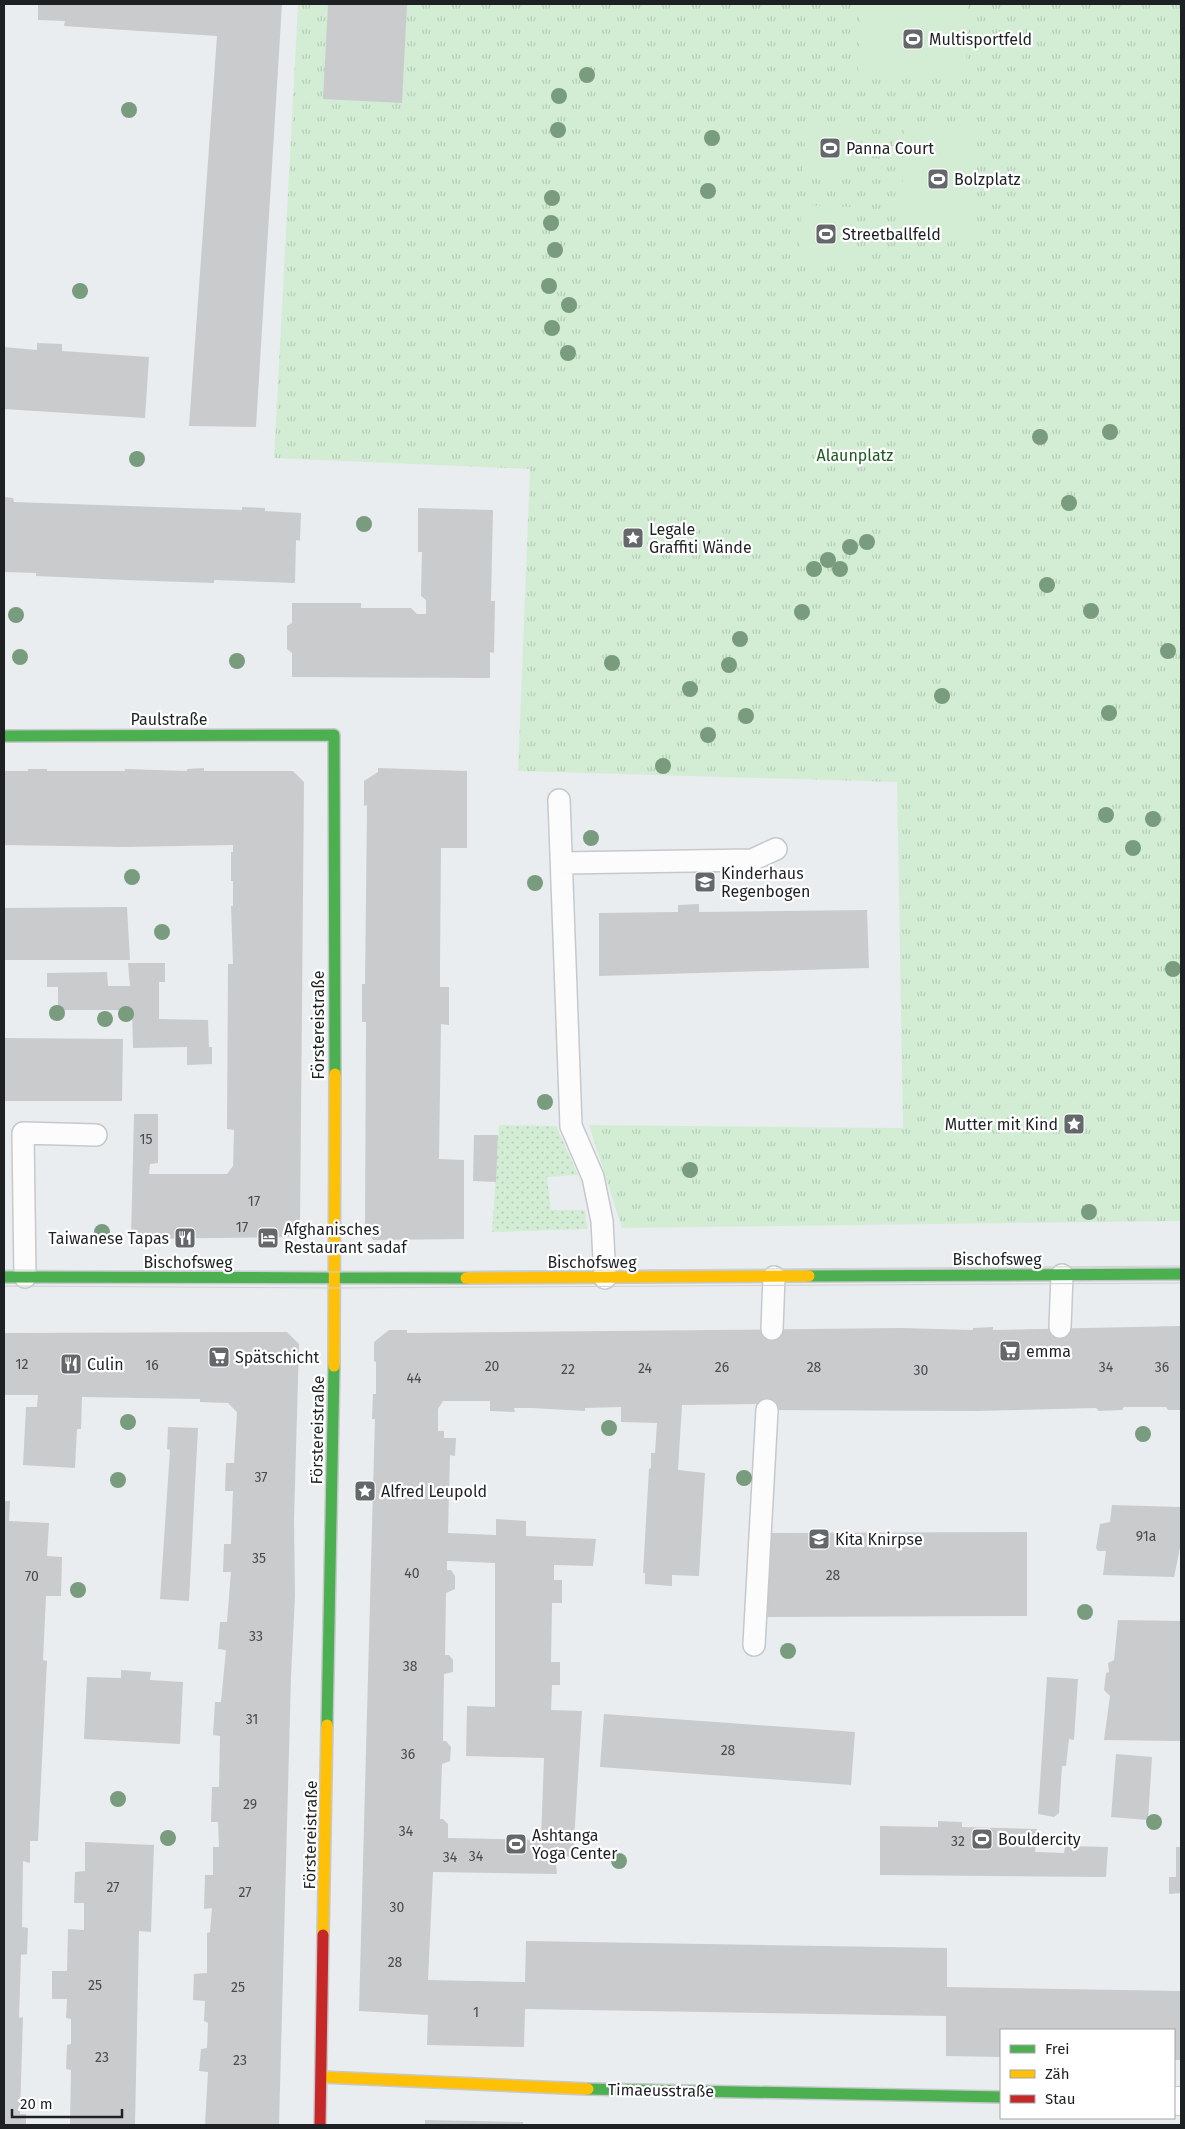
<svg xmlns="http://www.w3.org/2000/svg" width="1185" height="2129" viewBox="0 0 1185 2129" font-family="'Fira Sans',sans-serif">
  <defs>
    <pattern id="grass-dots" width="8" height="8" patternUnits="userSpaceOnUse" patternTransform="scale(1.25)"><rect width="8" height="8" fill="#d3edd5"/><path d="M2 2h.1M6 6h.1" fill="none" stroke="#b5cbb7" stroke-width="1.8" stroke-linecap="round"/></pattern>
    <pattern id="park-tufts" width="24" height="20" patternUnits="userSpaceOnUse" patternTransform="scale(1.25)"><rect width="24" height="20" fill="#d3edd5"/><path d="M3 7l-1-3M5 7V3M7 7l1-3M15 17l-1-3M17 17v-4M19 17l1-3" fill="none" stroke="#b5cbb7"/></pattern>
  </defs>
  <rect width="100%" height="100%" fill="#e9edf0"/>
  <path fill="url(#grass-dots)" d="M499,1125L556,1126L578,1175L547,1177L551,1210H585L587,1229L492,1232Z"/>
  <path fill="url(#park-tufts)" d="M298,4H1181V1221L622,1228L589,1125L903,1128L897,782L518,771L530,469L274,458Z"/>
  <path fill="#d3edd5" d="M860,4H968L966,78L858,75Z
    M806,121L856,123L854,176L803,173Z
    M904,122L975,124L972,237L901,235Z
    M802,205L853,207L851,263L799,261Z"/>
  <path fill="#cacbcd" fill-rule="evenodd" d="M38,4H282L256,427L189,426L217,36L64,26L65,21L38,20Z
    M328,4H407L402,103L323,99Z
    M37,343L62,344V351L149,357L145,418L4,409V347L37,350Z
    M4,497L13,498L14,502L242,510V507L265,508V511L301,513L300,541L296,540L295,583L214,580V583L125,580L36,576V573L4,572Z
    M418,508L493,510L491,601H495L494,653L490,652V678L292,677V653L287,649V626L292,623V603H361V608H411L417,614H426V600L421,596L422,552H418Z
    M204,768V771H293L304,782L300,1228L292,1237L131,1239L134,1114H158V1163L150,1164L149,1174H227L233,1166L234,1130L227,1129L228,964H233L231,906H233V881H231V852H233V845L125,847L4,845V771H28V769H47V771H125V769L187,771V769Z
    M378,768L467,771V848H441L440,962V987H449V1025L441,1024L439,1159L464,1160V1239L373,1240L365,1225L366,1022H362V984H365L367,805L364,806V781L378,772Z
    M699,904V912L867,910L869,968L599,976V913L678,912V905Z
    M127,907L130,960H4V908Z
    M128,963H165V982H159V1019L208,1020L209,1047H212V1064L187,1065V1047L133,1048L132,1010H58V987H47V973L107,972L108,986H130Z
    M4,1038L123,1039L122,1101H4Z
    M474,1135H498L496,1182L473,1181Z
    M1181,1326V1410H1168L1166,1407H1124L1122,1410L1099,1411L1096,1408L974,1411L757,1410V1404L682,1405L678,1470L705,1473L699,1576L672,1575V1586L645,1584V1573H643L649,1469L651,1468V1453H655L657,1423L621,1422V1407L585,1408V1411L532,1408H514L515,1412L490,1411V1401H443L438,1409V1431H444V1438H456L455,1456L450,1455L448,1533L496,1535V1519L526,1521V1536L596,1539L593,1566L554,1565V1580H562V1603H552L551,1662H560V1685H552L551,1710L582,1711L573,1857L555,1856L557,1874L433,1872L428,1980L525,1982L526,1941L947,1948V1987L1181,1991V2060H1174V2030H1001V2057L946,2056V2016L525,2009L524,2047L427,2045L428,2015L359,2011L374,1453L375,1419H372L373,1394H376V1362L374,1361V1342L389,1330H407V1333L902,1328L973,1330V1328L993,1327V1330ZM447,1561L495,1563V1707L467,1706L466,1756L544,1758L541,1840L448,1838V1824L443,1819H440L442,1764L450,1761L451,1747L446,1741H443L444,1674L453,1672V1660L449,1655H445L446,1593L455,1589V1576L451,1570H447Z
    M287,1332L299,1344L294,1519L295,1596L291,1676L279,2125H205L208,2072L199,2071L201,2049L207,2048L208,2023L204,2021L205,2001L193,2000L194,1974L207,1973V1933L210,1932L212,1908L204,1909L205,1875H213V1847H219L218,1822H211L212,1787H219L220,1736L213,1735L215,1702H221L226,1650L218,1649L220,1622H227L231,1572H223L224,1544H231L233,1491H225L226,1463H234L237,1412L228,1403L200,1402V1399L82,1397L81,1429H77L75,1468L23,1465L26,1407H37L38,1395H4V1333Z
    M168,1427L198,1428L189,1601L160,1599L170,1450L167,1449Z
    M4,1501H10L9,1521L49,1523L47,1556L62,1557L61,1596H46L43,1660L47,1661L38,1841H30V1863L23,1861L22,1927L28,1928L27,1954L21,1955L19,2018L23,2017L20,2114H26V2125H4Z
    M1112,1505L1181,1507V1543L1174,1577L1103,1575L1106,1551H1098L1096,1548L1100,1524L1110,1522Z
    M1027,1532V1616L767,1617V1533Z
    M1118,1620L1181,1621L1180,1741L1104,1740L1110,1696L1104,1690L1106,1673L1109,1672L1108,1663L1114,1660Z
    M121,1670L151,1672L150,1680L183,1682L180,1744L84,1739L87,1677L121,1678Z
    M1047,1677L1078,1679L1074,1740L1069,1739L1066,1766H1062L1059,1813L1054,1817L1038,1814Z
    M604,1714L855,1732L851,1785L600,1767Z
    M1116,1754L1152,1757L1148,1820L1111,1817Z
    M938,1821L962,1822V1827L1037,1829L1035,1852L1064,1853L1065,1846L1108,1847L1106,1877L880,1875V1826L938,1827Z
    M85,1842L154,1845L151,1932L139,1931L135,2125H70L71,2070L66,2069L67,2045L71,2044V2019L66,2018L67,1999H52V1971H67L68,1929L84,1930V1903H74L75,1872L85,1871Z
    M1176,1847H1181V1893L1169,1894V1877H1176Z
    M425,2120L523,2122V2125H425Z"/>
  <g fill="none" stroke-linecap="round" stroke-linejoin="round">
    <g stroke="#c6c9cc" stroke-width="24">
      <path id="lane" d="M559,800L571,1126L593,1177L602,1221L605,1278
        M562,863L752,860L776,849
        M25,1277L23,1133L96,1135
        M1060,1327L1062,1275
        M772,1329L774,1277
        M754,1645L767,1410"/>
    </g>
    <g stroke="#c6c9cc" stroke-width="30">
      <path id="street" d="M1174,2101H1181"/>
    </g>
    <g stroke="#c6c9cc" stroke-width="14">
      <path id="fast" d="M4,736L334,735L335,1074
        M809,1276L1181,1274
        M4,1277L466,1278
        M327,1725L334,1366
        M588,2089L1001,2097"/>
    </g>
    <g stroke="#c6c9cc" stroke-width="14">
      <path id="slow" d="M466,1278L809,1276
        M334,1366L335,1074
        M323,1935L327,1725
        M322,2077L588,2089"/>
    </g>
    <g stroke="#c6c9cc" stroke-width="14">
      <path id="jam" d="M320,2125L323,1935"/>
    </g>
    <use href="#lane" stroke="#fcfcfd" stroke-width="21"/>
    <use href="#street" stroke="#fcfcfd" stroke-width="28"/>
    <use href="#fast" stroke="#4caf50" stroke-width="11"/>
    <use href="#slow" stroke="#ffc107" stroke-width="11"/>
    <use href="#jam" stroke="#c62828" stroke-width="11"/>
    <path stroke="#cfd0d1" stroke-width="1" d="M4,1270L335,1272L1181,1266
      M4,1286L335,1288L1181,1283"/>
  </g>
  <g fill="#789c7d">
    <circle cx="587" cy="75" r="8"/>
    <circle cx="559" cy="96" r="8"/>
    <circle cx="129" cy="110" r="8"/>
    <circle cx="558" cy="130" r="8"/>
    <circle cx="712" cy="138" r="8"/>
    <circle cx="708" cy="191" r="8"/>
    <circle cx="552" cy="198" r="8"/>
    <circle cx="551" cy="223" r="8"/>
    <circle cx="555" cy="250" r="8"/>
    <circle cx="549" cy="286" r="8"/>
    <circle cx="80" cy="291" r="8"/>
    <circle cx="569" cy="305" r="8"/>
    <circle cx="552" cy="328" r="8"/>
    <circle cx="568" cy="353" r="8"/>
    <circle cx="1110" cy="432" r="8"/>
    <circle cx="1040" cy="437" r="8"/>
    <circle cx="137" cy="459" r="8"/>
    <circle cx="1069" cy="503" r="8"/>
    <circle cx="364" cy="524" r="8"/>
    <circle cx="867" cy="542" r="8"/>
    <circle cx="850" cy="547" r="8"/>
    <circle cx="828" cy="560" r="8"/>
    <circle cx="814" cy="569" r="8"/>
    <circle cx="840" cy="569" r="8"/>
    <circle cx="1047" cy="585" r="8"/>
    <circle cx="1091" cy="611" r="8"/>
    <circle cx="802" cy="612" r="8"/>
    <circle cx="16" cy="615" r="8"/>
    <circle cx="740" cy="639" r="8"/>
    <circle cx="1168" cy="651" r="8"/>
    <circle cx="20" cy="657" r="8"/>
    <circle cx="237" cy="661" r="8"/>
    <circle cx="612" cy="663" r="8"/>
    <circle cx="729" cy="665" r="8"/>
    <circle cx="690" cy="689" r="8"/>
    <circle cx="942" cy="696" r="8"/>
    <circle cx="1109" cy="713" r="8"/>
    <circle cx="746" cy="716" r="8"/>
    <circle cx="708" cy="735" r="8"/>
    <circle cx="663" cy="766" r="8"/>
    <circle cx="1106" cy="815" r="8"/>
    <circle cx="1153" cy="819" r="8"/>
    <circle cx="591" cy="838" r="8"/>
    <circle cx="1133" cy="848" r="8"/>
    <circle cx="132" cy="877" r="8"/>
    <circle cx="535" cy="883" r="8"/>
    <circle cx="162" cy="932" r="8"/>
    <circle cx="1173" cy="969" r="8"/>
    <circle cx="57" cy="1013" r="8"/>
    <circle cx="126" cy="1014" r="8"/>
    <circle cx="105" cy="1019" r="8"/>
    <circle cx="545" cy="1102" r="8"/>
    <circle cx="690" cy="1170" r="8"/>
    <circle cx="1089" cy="1212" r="8"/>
    <circle cx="102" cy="1232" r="8"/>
    <circle cx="128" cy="1422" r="8"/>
    <circle cx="609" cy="1428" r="8"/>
    <circle cx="1143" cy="1434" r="8"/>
    <circle cx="744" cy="1478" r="8"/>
    <circle cx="118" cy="1480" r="8"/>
    <circle cx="78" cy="1590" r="8"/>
    <circle cx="1085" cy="1612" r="8"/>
    <circle cx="788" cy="1651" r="8"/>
    <circle cx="118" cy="1799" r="8"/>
    <circle cx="1154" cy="1822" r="8"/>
    <circle cx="168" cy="1838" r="8"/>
    <circle cx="619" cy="1861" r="8"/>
  </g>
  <defs>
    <g id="stadium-square" transform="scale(1.125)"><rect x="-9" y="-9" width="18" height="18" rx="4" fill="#65686b" stroke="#fff"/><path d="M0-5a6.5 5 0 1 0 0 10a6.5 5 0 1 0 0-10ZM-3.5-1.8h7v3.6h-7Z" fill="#fff"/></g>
    <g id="sight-square" transform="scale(1.125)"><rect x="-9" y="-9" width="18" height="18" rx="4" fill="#65686b" stroke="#fff"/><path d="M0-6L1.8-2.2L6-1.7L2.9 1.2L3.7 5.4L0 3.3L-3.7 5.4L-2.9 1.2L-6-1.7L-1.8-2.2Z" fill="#fff"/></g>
    <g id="school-square" transform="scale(1.125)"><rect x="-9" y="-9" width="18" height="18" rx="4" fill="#65686b" stroke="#fff"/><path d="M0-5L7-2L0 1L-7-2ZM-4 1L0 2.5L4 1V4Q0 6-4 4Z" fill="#fff"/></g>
    <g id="restaurant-square" transform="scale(1.125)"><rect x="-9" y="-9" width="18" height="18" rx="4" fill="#65686b" stroke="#fff"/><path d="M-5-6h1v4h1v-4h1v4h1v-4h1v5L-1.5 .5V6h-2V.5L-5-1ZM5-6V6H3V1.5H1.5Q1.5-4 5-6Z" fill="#fff"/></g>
    <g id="hotel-square" transform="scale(1.125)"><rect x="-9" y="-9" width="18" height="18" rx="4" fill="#65686b" stroke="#fff"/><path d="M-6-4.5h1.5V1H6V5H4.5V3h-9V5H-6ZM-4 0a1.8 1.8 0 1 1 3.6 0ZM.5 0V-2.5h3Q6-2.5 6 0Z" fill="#fff"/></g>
    <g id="supermarket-square" transform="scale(1.125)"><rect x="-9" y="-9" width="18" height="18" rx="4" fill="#65686b" stroke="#fff"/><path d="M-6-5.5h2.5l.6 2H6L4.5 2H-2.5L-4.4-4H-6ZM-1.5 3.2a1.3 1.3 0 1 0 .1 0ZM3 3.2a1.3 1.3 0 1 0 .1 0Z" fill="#fff"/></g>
  </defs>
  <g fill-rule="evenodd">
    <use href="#stadium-square" x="913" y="39"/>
    <use href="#stadium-square" x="830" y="148"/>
    <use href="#stadium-square" x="938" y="179"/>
    <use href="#stadium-square" x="826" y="234"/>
    <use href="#sight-square" x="633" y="538"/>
    <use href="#school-square" x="705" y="882"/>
    <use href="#sight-square" x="1074" y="1124"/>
    <use href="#restaurant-square" x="185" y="1238"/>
    <use href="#hotel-square" x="268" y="1238"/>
    <use href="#supermarket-square" x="1010" y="1351"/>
    <use href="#supermarket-square" x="219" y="1357"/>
    <use href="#restaurant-square" x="71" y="1364"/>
    <use href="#sight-square" x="365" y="1491"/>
    <use href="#school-square" x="819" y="1539"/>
    <use href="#stadium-square" x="982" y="1839"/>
    <use href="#stadium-square" x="516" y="1844"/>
  </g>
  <g text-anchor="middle" stroke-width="4.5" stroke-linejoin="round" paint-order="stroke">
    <g font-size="14" fill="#494c4e">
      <text x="146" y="1144">15</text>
      <text x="254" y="1206">17</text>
      <text x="242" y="1232">17</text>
      <text x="22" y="1369">12</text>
      <text x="152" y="1370">16</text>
      <text x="492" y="1371">20</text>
      <text x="722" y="1372">26</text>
      <text x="814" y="1372">28</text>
      <text x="1106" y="1372">34</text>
      <text x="1162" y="1372">36</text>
      <text x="645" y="1373">24</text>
      <text x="568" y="1374">22</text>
      <text x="921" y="1375">30</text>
      <text x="414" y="1383">44</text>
      <text x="261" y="1482">37</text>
      <text x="1146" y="1541">91a</text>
      <text x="259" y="1563">35</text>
      <text x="412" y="1578">40</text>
      <text x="833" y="1580">28</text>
      <text x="32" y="1581">70</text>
      <text x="256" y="1641">33</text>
      <text x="410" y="1671">38</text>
      <text x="252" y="1724">31</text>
      <text x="728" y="1755">28</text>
      <text x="408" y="1759">36</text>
      <text x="250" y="1809">29</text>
      <text x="406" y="1836">34</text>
      <text x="958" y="1846">32</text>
      <text x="476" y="1861">34</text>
      <text x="450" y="1862">34</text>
      <text x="113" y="1892">27</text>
      <text x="245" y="1897">27</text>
      <text x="397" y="1912">30</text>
      <text x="395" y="1967">28</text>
      <text x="95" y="1990">25</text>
      <text x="238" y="1992">25</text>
      <text x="476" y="2017">1</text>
      <text x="102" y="2062">23</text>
      <text x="240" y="2065">23</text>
    </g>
    <g font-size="16" fill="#1e2123" stroke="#fff" text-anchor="start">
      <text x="929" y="45">Multisportfeld</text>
      <text x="846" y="154">Panna Court</text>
      <text x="954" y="185">Bolzplatz</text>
      <text x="842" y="240">Streetballfeld</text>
      <text x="649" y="535">Legale<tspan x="649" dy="18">Graffiti Wände</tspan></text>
      <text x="721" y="879">Kinderhaus<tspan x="721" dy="18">Regenbogen</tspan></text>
      <text x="1058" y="1130" text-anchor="end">Mutter mit Kind</text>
      <text x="284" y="1235">Afghanisches<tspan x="284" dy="18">Restaurant sadaf</tspan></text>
      <text x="169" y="1244" text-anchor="end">Taiwanese Tapas</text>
      <text x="1026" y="1357">emma</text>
      <text x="235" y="1363">Spätschicht</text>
      <text x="87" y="1370">Culin</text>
      <text x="381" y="1497">Alfred Leupold</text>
      <text x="835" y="1545">Kita Knirpse</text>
      <text x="532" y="1841">Ashtanga<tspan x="532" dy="18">Yoga Center</tspan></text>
      <text x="998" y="1845">Bouldercity</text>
    </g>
    <g font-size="16" fill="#1b5a1f" stroke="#fff">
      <text x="855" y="461">Alaunplatz</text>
    </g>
    <g font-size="16" fill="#1e2123" stroke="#fff">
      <text x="169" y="725">Paulstraße</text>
      <text transform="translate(318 1025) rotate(-90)" y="6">Förstereistraße</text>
      <text x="997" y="1265">Bischofsweg</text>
      <text x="188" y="1268">Bischofsweg</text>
      <text x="592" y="1268">Bischofsweg</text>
      <text transform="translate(317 1430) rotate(-89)" y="6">Förstereistraße</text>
      <text transform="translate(310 1835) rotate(-89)" y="6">Förstereistraße</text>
      <text transform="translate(661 2090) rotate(1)" y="6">Timaeusstraße</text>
    </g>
  </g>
  <rect width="1185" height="2129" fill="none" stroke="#1e2123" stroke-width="10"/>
  <rect x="1000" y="2029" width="175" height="90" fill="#ffffff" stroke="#a5a6a7"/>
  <rect x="1010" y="2045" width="25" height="8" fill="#4caf50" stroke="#a5a6a7"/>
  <text x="1045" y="2054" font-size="15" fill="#1e2123">Frei</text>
  <rect x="1010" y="2070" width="25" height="8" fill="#ffc107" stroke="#a5a6a7"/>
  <text x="1045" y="2079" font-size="15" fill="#1e2123">Zäh</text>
  <rect x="1010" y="2095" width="25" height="8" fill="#c62828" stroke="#a5a6a7"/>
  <text x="1045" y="2104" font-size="15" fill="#1e2123">Stau</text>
  <path d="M12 2109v8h110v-8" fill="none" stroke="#1e2123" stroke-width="2.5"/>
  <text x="20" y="2109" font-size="15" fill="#1e2123" stroke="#ffffff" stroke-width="4" paint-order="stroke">20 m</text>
</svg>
